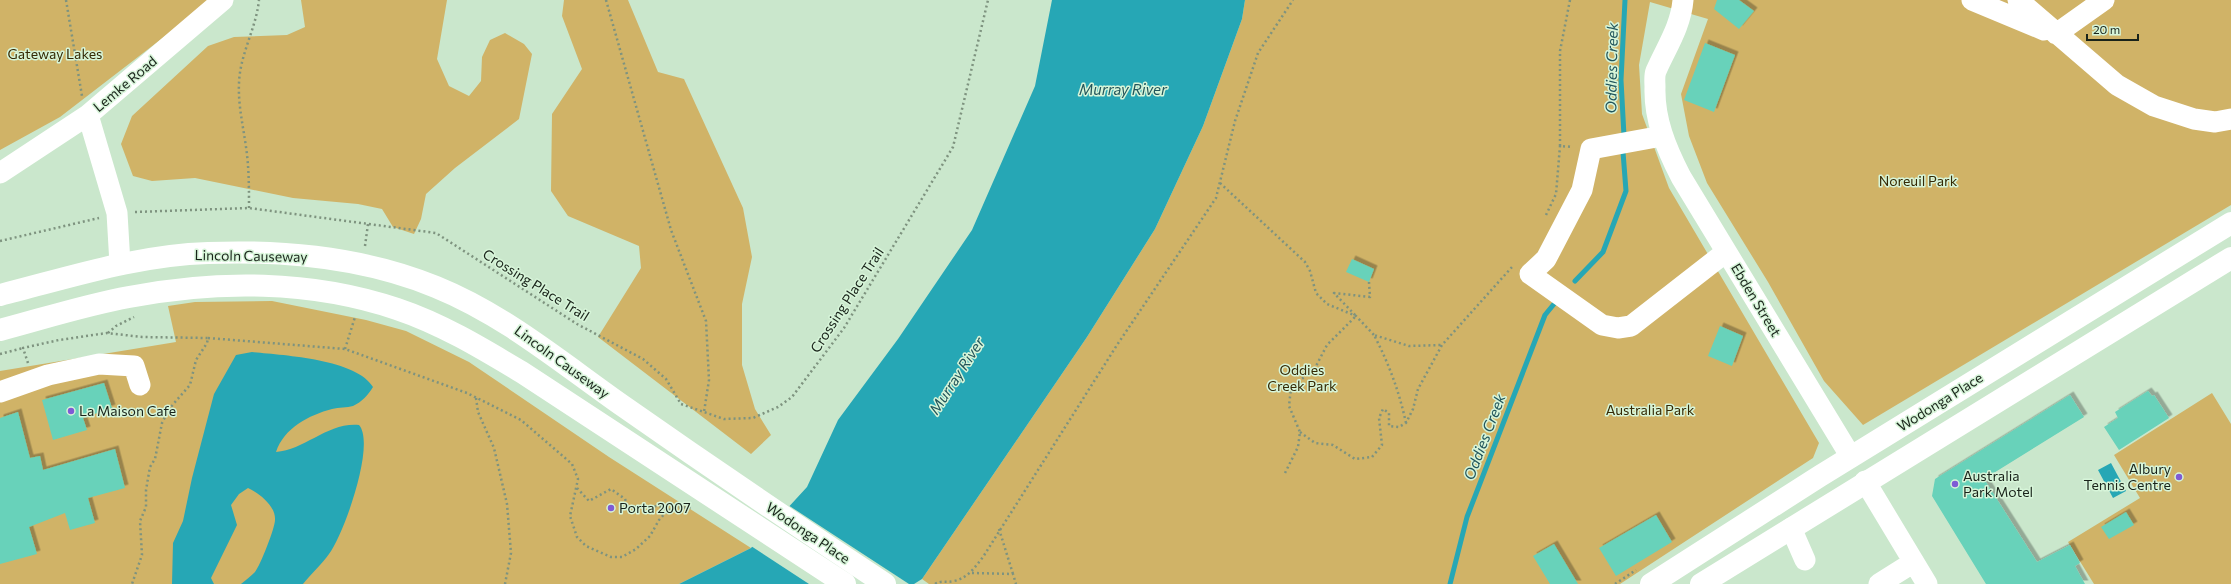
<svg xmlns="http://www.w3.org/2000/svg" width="2231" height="584" viewBox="0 0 2231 584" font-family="Commissioner,sans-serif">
  <defs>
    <filter id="shadow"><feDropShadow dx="3.5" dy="-3.5" stdDeviation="0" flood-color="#0004"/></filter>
  </defs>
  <rect width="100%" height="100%" fill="#cae7cc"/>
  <path fill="#d0b367" d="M0,0H212L60,117L0,150Z
    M301,0H447L437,59L449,86L469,96L481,81L482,57L490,40L505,33L524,44L532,54L519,119L455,168L426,194L421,219L414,234L393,227L382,209L358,204L293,198L195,178L152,181L133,176L121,144L132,116L208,46L234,37L287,35L305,27Z
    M564,0H628L658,72L684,79L743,208L752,257L742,304V365L755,409L771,435L751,454L598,337L641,268L639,246L568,216L551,191L552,114L582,69L562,16Z
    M1245,0H2231V205L1863,425L1824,381L1768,282L1707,183L1689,136L1681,94L1708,19L1650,2L1639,65L1642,114L1669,188L1819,443L1813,458L1620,584H929L922,579L1087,337L1155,229L1203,126L1242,19Z
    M272,301L366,320L406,331L469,362L609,457L751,548L679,584H0V371L176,342L168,306L195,302Z
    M2212,393L2231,424V584H2094L2068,542L2140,498L2114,455Z"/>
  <path fill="#26a7b5" d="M1052,0H1245L1242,19L1203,126L1155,229L1087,337L922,579L914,584H679L751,548L807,487L838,420L898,339L972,230L1035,86Z
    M252,352C282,355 357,359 373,387C368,395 362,402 353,406C347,408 339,407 332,409C309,415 284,428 276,452C305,450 328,422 359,425C376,444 344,534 329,554C322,564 311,574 303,584H241C246,580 251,576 255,572C260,566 275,528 275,520C276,506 259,493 248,488L239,494L231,505L237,525L211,578L214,584H172L173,543L183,521L192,478L214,394L236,355Z
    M2111,463L2126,491L2113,498L2098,470Z"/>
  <path fill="#cae7cc" d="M788,505L909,584H809L751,546Z"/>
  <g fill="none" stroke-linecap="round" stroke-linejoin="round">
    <path stroke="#26a7b5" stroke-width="5" d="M1624,136L1621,80L1625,0
      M1575,281L1603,252L1626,191L1623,152
      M1450,584L1467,517L1545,315L1554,304"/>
  </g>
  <path fill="#67d2ba" filter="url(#shadow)" d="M1717,0H1739L1754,11L1739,29L1714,9Z
    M1705,43L1735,55L1714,112L1684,100Z
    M1352,259L1374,269L1369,282L1346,272Z
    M1720,326L1743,336L1732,366L1708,356Z
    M104,383L112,408L83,418L87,430L53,440L42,400Z
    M2148,391L2152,396L2154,395L2169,418L2119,450L2104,427L2118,418L2115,412Z
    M2070,395L2084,417L1984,479L2037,562L2070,545L2080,563L2075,566L2085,584H1986L1932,496L1935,479Z
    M18,412L30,458L40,456L43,470L115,449L125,488L88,498L95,523L70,530L65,513L29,527L37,554L0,564V418Z
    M2126,512L2134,525L2109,539L2101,527Z
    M1656,515L1672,542L1616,576L1599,548Z
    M1554,544L1578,584H1550L1533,556Z"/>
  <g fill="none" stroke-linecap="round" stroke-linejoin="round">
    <path stroke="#7e937f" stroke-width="2.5" stroke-dasharray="2 3" stroke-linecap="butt" d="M66,0L82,96
      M606,0L671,230L706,321L709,380L704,412
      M1570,0L1560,51V146L1573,147
      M1220,183L1305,262L1310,271L1316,293L1327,304L1356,316L1374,335
      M249,208C249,187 249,167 246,147C243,125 238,105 239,83C240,54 256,29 259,0
      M135,212L249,208L436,233L577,324L643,359L666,379L681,404L724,419L753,418L778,407L792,397L844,328L953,147L988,0
      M1546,215L1556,194L1560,146
      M0,241L99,218
      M365,246L368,224
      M108,333L116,326L134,317
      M208,338L345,349L467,393L521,420L572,464L578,479L570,516L577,537L586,546L611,557H622L636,549L650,536L659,520L668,510L682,507L691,508
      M345,349L355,317
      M0,354L23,348
      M28,363L23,348L59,340L107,333L142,337L208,338L207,343L196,360L190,385L169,409L162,423L155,459L150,467L146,490V507L140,521L142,555L132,584
      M476,398L478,412L494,448L507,504L511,553L505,584
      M1406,423C1399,391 1389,364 1374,335L1409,346L1442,345
      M1300,432L1315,443L1333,445L1355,459L1372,457L1382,445L1379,418L1383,409L1389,413V426L1399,427L1406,423L1413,409L1418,389L1442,345L1512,267
      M1285,473L1298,447L1300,432L1289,406L1291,388L1315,368L1327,345L1356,316L1334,293L1370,297L1369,282
      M577,488L589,501L611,489L625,499L628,507L659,506L668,510
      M999,529L1013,574
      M972,573L1013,574L1016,584
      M935,584C942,580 946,583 954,581C968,578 975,567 983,557L1117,345L1216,198L1235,121L1258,53L1293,0
      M1615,584L1636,570"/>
    <path stroke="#fff" stroke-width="21" d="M1683,0C1681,26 1666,48 1656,71C1654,76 1655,82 1655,87C1654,119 1666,148 1681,177L1851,457
      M1972,0L2044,30
      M2018,0L2117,85L2154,106L2194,119L2215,122L2231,119
      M2056,34L2104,0
      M88,115L117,213L120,264
      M1662,136L1591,149L1582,190L1546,259L1530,274L1602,325L1618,328L1631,326L1726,252
      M0,173L88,115L223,0
      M0,392L48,375L99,364L134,366L140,385
      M1865,481L1927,584
      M1791,528L1805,560
      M1879,584L1914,562"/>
    <path stroke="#fff" stroke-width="22" d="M0,295C68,278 137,255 208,253C285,250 365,258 436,287C505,315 563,364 623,406C710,467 797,526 885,584
      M0,330C42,319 85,305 129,297C217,280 311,280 397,309C442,324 483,349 523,373L845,584
      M1651,584L1820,476L2231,223
      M1701,584L2231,258"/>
  </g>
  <g fill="#7f5bd5" stroke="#d7f5d9" stroke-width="1.5">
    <circle cx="71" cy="411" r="4"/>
    <circle cx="2179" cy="477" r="4"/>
    <circle cx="1955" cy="484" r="4"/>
    <circle cx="611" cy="508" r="4"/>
  </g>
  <g text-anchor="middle" stroke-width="3" stroke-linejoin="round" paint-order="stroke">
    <g font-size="14" fill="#352904" stroke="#d7f5d9">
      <text x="55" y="59">Gateway Lakes</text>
      <text x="1918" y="186">Noreuil Park</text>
      <text x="1302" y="375">Oddies<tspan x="1302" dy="16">Creek Park</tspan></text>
      <text x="1650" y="415">Australia Park</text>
    </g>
    <g font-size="14" fill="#19231a" stroke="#d7f5d9">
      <text transform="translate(125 84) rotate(-40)" y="5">Lemke Road</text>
      <text transform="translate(251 256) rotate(1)" y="5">Lincoln Causeway</text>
      <text transform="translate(536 285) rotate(32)" y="5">Crossing Place Trail</text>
      <text transform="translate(847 300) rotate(-57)" y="5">Crossing Place Trail</text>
      <text transform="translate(1756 300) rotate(59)" y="5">Ebden Street</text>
      <text transform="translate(562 362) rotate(36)" y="5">Lincoln Causeway</text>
      <text transform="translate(1940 402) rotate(-32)" y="5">Wodonga Place</text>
      <text transform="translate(808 533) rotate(34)" y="5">Wodonga Place</text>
    </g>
    <g font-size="14" fill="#19231a" stroke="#d7f5d9" text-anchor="start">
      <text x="79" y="416">La Maison Cafe</text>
      <text x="2171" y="474" text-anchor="end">Albury<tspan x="2171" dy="16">Tennis Centre</tspan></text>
      <text x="1963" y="481">Australia<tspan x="1963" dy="16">Park Motel</tspan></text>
      <text x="619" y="513">Porta 2007</text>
    </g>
    <g font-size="15" font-style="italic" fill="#22555b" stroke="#d7f5d9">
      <text transform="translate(1612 68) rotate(-89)" y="5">Oddies Creek</text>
      <text x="1123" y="95">Murray River</text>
      <text transform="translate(957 376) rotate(-57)" y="5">Murray River</text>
      <text transform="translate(1485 437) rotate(-69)" y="5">Oddies Creek</text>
    </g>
  </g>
  <path d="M2087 34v6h51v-6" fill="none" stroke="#19231a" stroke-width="2"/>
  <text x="2093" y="34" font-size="12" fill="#19231a" stroke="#d7f5d9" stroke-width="3" paint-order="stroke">20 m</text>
</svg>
